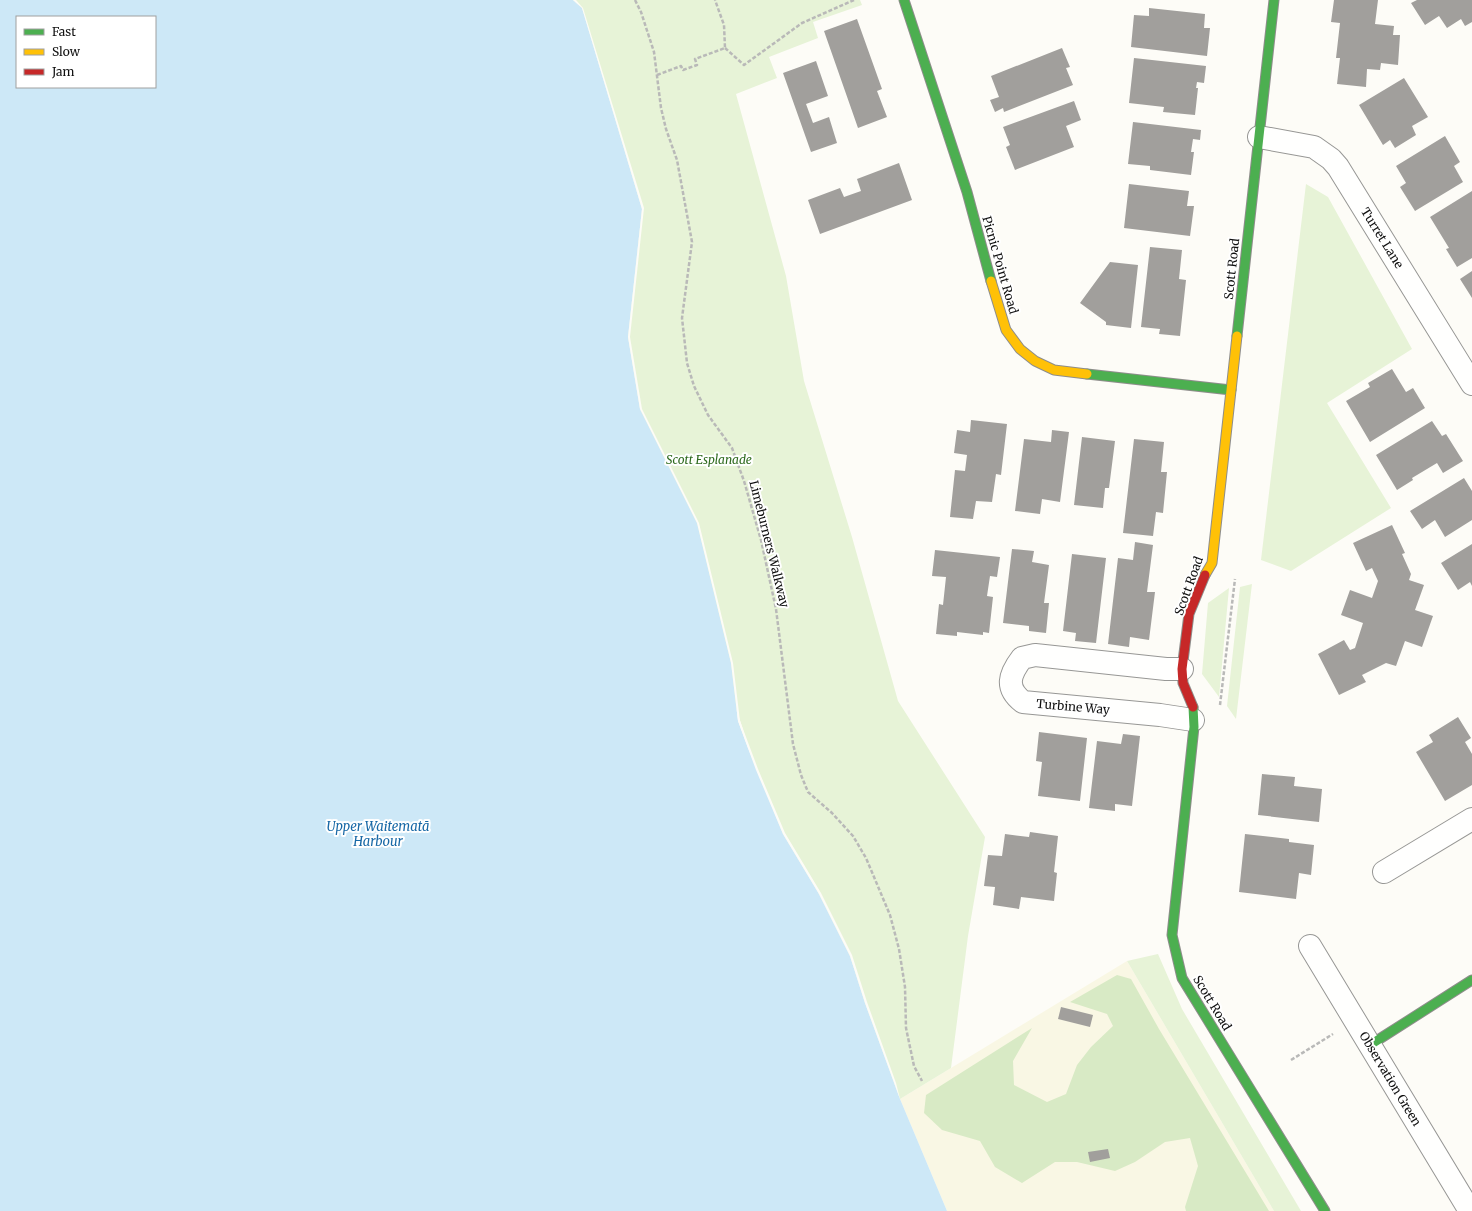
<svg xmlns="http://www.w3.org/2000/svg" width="1472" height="1211" viewBox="0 0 1472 1211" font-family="Merriweather,serif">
  <rect width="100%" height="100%" fill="#fdfcf7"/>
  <path fill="#f9f7e4" d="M1127,961L1274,1211H947L900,1099Z"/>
  <path fill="#e7f3d7" d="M573,0H860L862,5L813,22L818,38L769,57L777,78L736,94L786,276L804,381L852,537L898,701L985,837L968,936L951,1068L900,1099L865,1003L850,956L819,894L783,834L756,770L640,409L628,337L642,209L582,8Z
    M1306,184L1328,197L1412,349L1327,403L1391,508L1291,571L1261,560Z
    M1252,584L1236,719L1227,706L1240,587Z
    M1229,588L1219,697L1202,674L1208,603Z
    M1158,954L1182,1009L1301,1211H1274L1127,961Z"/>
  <path fill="#d8eac5" d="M1117,975L1131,979L1159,1029L1269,1211H1186L1185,1207L1198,1166L1190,1138L1165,1142L1135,1162L1115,1171L1077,1162H1055L1022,1183L995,1167L980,1141L942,1130L924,1113L926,1095L1032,1028L1013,1061L1014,1085L1047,1102L1066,1094L1077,1065L1091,1047L1113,1026L1107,1014L1070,1002Z"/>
  <path fill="#cde8f7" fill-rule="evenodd" d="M0,0H573L582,8L642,209L628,337L640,409L697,523L731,663L738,721L748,748L783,834L819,894L850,956L865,1003L900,1099L947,1211H0ZM17,17H155V87H17Z"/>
  <path fill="#fdfcf7" d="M573,0H576L583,8L644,208L630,337L642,409L699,523L733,663L740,721L758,769L785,833L821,893L852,955L867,1002L896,1083L900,1099L865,1003L850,956L819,894L783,834L756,770L738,721L731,663L697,523L640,409L628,337L642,209L582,8Z"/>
  <path fill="#a19f9c" d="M1334,0H1378L1375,24L1394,26L1393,35H1400L1398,65L1381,63L1380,70L1367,69L1366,87L1337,84L1340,58H1336L1340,23L1331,22Z
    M1417,0H1472V22L1465,26L1461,19L1447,28L1439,16L1425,25L1411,3Z
    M1149,8L1205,14L1204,28H1210L1207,56L1131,47L1134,15L1149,16Z
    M857,19L882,89L877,91L887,117L858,128L824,31Z
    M1062,48L1070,67L1066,68L1073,85L1004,112L1003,108L995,112L990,100L999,97L991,76Z
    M1134,58L1206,66L1204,83L1197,82L1196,88H1198L1195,115L1163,112L1164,107L1129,103Z
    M816,61L828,96L806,104L813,123L829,117L837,143L811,152L783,73Z
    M1404,78L1428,117L1412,126L1416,135L1395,148L1390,140L1383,145L1359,105Z
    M1074,101L1081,120L1066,126L1074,147L1015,170L1006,147L1010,145L1003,127Z
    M1133,122L1201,130L1200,140L1193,139L1191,152H1194L1191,175L1150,170V166L1128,164Z
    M1445,136L1460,162L1454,166L1463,182L1415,211L1400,187L1406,183L1396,166Z
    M899,163L912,200L820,234L808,200L840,188L844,197L861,191L857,179Z
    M1129,184L1189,191L1187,206H1194L1190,236L1124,228Z
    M1472,191V258L1457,267L1446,249L1449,248L1430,217Z
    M1150,247L1182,250L1179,279L1186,280L1180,336L1159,334L1160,329L1141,327Z
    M1110,262L1138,265L1131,328L1106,325V322L1080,303Z
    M1472,271V298L1460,279Z
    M1392,369L1406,392L1413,388L1425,408L1370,442L1346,401L1370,387L1368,383Z
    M971,420L1007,424L1001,475L996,474L992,502L976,501L973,519L950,517L955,470L965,471L967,455L954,453L957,430L970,432Z
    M1432,421L1442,436L1446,434L1463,461L1443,473L1437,463L1412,478L1413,480L1397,490L1376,455Z
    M1052,430L1069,432L1060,502L1042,499L1040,514L1015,511L1024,439L1051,442Z
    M1082,437L1115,441L1109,488H1105L1103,508L1074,505Z
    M1134,439L1164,442L1161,472H1167L1163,513L1156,512L1153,536L1123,533Z
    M1464,478L1472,491V520L1445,537L1435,520L1422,529L1410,511Z
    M1392,525L1405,553L1402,554L1411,574L1409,580L1424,585L1415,610L1433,616L1422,647L1405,641L1396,666L1386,663L1362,675L1366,682L1339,695L1318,654L1344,640L1350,650L1355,648L1363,623L1341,615L1350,590L1372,598L1378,581L1372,568L1366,571L1353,543Z
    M1135,542L1153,545L1147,592H1155L1149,640L1130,637L1129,647L1108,644L1118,558L1133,560Z
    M1472,544V586L1470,582L1458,590L1441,563Z
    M1012,549L1034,551L1032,562L1049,565L1044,603H1049L1046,633L1029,631V626L1003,623Z
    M935,550L1000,557L997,577L990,576L987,596L993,597L989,633L983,632V635L957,632V636L936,634L939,604L943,605L946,577L932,576Z
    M1072,554L1106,558L1096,643L1075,641L1076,633L1063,631Z
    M1458,717L1471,738L1465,742L1472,754V785L1445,801L1416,752L1433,742L1429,735Z
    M1039,732L1087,738L1080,801L1038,796L1042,762L1036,761Z
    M1123,734L1140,736L1132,806L1115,804V811L1089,808L1097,741L1121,744Z
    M1262,774L1295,777L1294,786L1322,789L1319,822L1258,815Z
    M1030,832L1058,836L1054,872L1057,873L1054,901L1021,897L1019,909L993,905L995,887L984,886L988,855L1002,856L1005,834L1029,837Z
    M1245,834L1289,839V842L1314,845L1311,875L1299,873L1296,899L1239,892Z
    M1061,1007L1093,1015L1090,1027L1058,1019Z
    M1108,1149L1110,1158L1090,1162L1088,1152Z"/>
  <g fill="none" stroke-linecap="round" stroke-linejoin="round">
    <g stroke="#979795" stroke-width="24">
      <path id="street" d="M1259,137L1314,147L1331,159L1338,167L1472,384
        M1182,669H1166L1035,655L1022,658C1009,675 1005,688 1023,702L1160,715L1193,720
        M1384,872L1472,819
        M1310,946L1470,1211"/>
    </g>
    <g stroke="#8e8d8b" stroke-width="11">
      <path id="fast" d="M904,0L967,192L991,281
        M1237,336L1274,0
        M1087,374L1231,390
        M1193,707L1194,727L1172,935L1182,978L1325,1211
        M1370,1045L1472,980"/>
    </g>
    <g stroke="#8e8d8b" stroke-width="11">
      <path id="slow" d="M991,281L1006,330L1020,349L1035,361L1054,370L1087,374
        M1205,575L1212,563L1237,336"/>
    </g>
    <g stroke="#8e8d8b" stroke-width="11">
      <path id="jam" d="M1193,707L1183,683L1182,669L1189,614L1205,575"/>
    </g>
    <path stroke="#b9b9b8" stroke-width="2.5" stroke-dasharray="4 2" stroke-linecap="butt" d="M635,0L641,12L654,52L661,108L666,129L677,160L692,242L682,318L687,363L694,386L708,415L732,448L744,481L761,540L776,609L793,744L801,775L808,792L832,813L853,836L866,858L890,915L899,949L905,987L906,1028L914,1066L922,1081
      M725,48L744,65L802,23L854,0
      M657,75L681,66L683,70L697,65L695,59L725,48L724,25L715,0
      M1220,705L1235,579
      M1291,1060L1333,1034"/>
    <use href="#street" stroke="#fffffe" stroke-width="22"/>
    <use href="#fast" stroke="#4caf50" stroke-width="9"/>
    <use href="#slow" stroke="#ffc107" stroke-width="9"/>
    <use href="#jam" stroke="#c62828" stroke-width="9"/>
  </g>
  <g text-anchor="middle" stroke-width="4" stroke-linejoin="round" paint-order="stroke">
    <g font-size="12" fill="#111" stroke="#fff">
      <text transform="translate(1382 238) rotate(58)" y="4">Turret Lane</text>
      <text transform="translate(1000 265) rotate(74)" y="4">Picnic Point Road</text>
      <text transform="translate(1232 269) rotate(-84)" y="4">Scott Road</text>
      <text transform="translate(769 544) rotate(76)" y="4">Limeburners Walkway</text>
      <text transform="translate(1189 586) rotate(-70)" y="4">Scott Road</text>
      <text transform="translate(1073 707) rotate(5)" y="4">Turbine Way</text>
      <text transform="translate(1212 1003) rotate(59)" y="4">Scott Road</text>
      <text transform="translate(1390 1079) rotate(59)" y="4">Observation Green</text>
    </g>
    <g font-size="12" font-style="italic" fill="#2f6b1f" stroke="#fff">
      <text x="709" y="464">Scott Esplanade</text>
    </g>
    <g font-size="13" font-style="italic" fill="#1768a6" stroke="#fff">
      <text x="378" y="831">Upper Waitematā<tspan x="378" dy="15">Harbour</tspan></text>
    </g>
  </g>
  <rect x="16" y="16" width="140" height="72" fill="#ffffff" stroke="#a0a0a0"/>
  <rect x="24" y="29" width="20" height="6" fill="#4caf50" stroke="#a0a0a0"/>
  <text x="52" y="36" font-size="12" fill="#111111">Fast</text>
  <rect x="24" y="49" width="20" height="6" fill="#ffc107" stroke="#a0a0a0"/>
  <text x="52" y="56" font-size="12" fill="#111111">Slow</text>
  <rect x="24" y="69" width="20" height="6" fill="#c62828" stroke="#a0a0a0"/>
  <text x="52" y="76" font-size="12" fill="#111111">Jam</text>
</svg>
